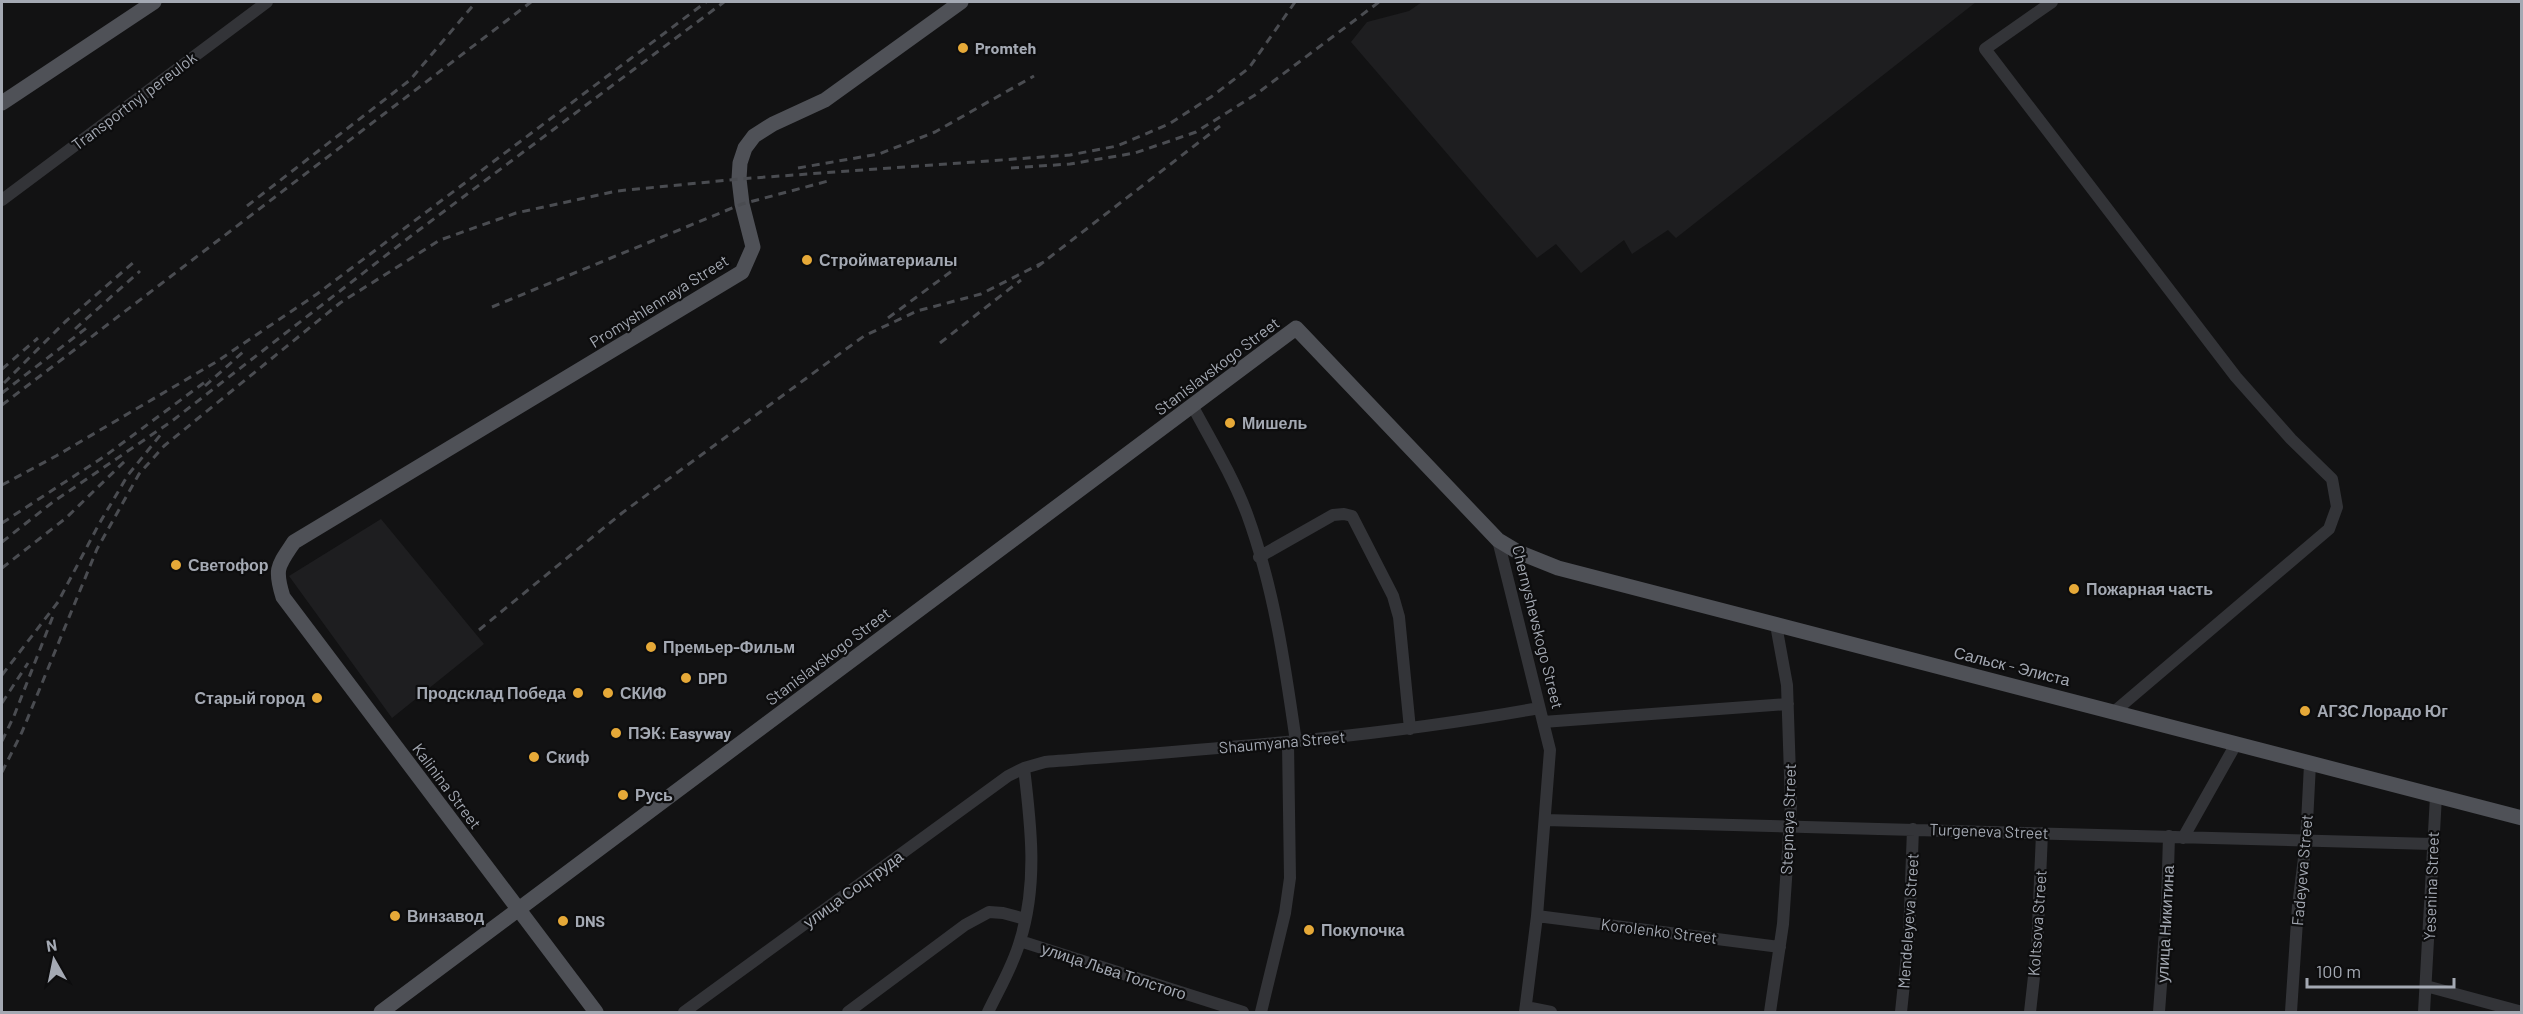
<svg xmlns="http://www.w3.org/2000/svg" width="2523" height="1014" viewBox="0 0 2523 1014" font-family="Barlow,sans-serif">
  <rect width="100%" height="100%" fill="#121213"/>
  <path fill="#1e1e20" d="M1422,2H1976L1676,238L1668,230L1632,254L1624,240L1581,273L1556,244L1537,258L1351,42L1367,22L1409,11Z
    M381,519L484,644L392,718L289,576Z"/>
  <g fill="none" stroke-linecap="round" stroke-linejoin="round">
    <path stroke="#333438" stroke-width="12" d="M2052,2L1985,49L2236,377L2291,439L2332,479L2337,507L2329,529L2115,711
      M2,200L267,2
      M1193,407C1212,442 1233,477 1247,514C1274,588 1285,665 1296,742
      M1498,540L1550,750L1537,916L1525,1012
      M1259,557L1333,515L1344,514L1352,516L1393,596L1399,617L1410,729
      M1543,722L1788,704
      M1545,820L2432,844
      M2183,838L2236,744
      M1537,916L1780,947
      M1020,941L1243,1012
      M2426,986L2522,1012
      M1526,1007L1551,1012
      M684,1012L1008,776L1024,768L1045,762C1210,749 1375,738 1539,708
      M848,1012L965,925L989,912L1003,913L1025,919
      M988,1012C999,989 1013,966 1020,941C1038,884 1031,826 1024,768
      M1261,1012L1285,913L1290,878L1288,743
      M1770,1012L1783,924L1791,805L1787,685L1776,625
      M1901,1012L1909,936L1913,829
      M2030,1012L2037,950L2042,833
      M2159,1012L2167,903L2169,836
      M2291,1012L2298,906L2306,842L2310,764
      M2424,1012L2436,796"/>
    <path stroke="#4f5157" stroke-width="15" d="M2,103L154,2
      M381,1012L1296,328L1498,540L1518,552L1558,568L2522,818
      M596,1012L283,597C274,568 278,566 294,542L742,272L753,247L742,204L739,179L740,163L745,148L754,136L773,124L825,100L961,2"/>
    <path stroke="#4a4c51" stroke-width="3" stroke-dasharray="8 6" stroke-linecap="butt" d="M798,168L879,154L935,132L1034,76
      M1011,168L1070,164L1135,153L1196,132L1255,95L1379,2
      M247,206L410,80L476,2
      M1037,267L1220,126
      M492,307L742,204L832,180
      M888,318L956,268
      M75,329L140,271
      M940,343L1021,280
      M2,369L38,338
      M4,383L65,322L135,261
      M205,386L243,352
      M2,393L89,326
      M2,405L531,2
      M2,485L56,456L216,362L317,294L706,2
      M2,523L105,456L209,379
      M2,542L53,502L172,421L411,236L724,2
      M2,568L66,518L126,460
      M479,630L622,513L864,336L917,311L981,294L1044,262
      M2,675L58,602L99,524L128,475L162,433
      M2,703L28,663
      M2,741L14,716L53,616
      M2,772L22,732L97,549L139,474L164,446L340,303L440,240L516,213L617,191L739,179L1070,155L1117,146L1169,124L1211,97L1249,68L1295,2"/>
  </g>
  <g fill="#e6a938" stroke="#0d0d0e" stroke-width="2">
    <circle cx="963" cy="48" r="6"/>
    <circle cx="807" cy="260" r="6"/>
    <circle cx="1230" cy="423" r="6"/>
    <circle cx="176" cy="565" r="6"/>
    <circle cx="2074" cy="589" r="6"/>
    <circle cx="651" cy="647" r="6"/>
    <circle cx="686" cy="678" r="6"/>
    <circle cx="578" cy="693" r="6"/>
    <circle cx="608" cy="693" r="6"/>
    <circle cx="317" cy="698" r="6"/>
    <circle cx="2305" cy="711" r="6"/>
    <circle cx="616" cy="733" r="6"/>
    <circle cx="534" cy="757" r="6"/>
    <circle cx="623" cy="795" r="6"/>
    <circle cx="395" cy="916" r="6"/>
    <circle cx="563" cy="921" r="6"/>
    <circle cx="1309" cy="930" r="6"/>
  </g>
  <g text-anchor="middle" stroke-width="4.5" stroke-linejoin="round" paint-order="stroke">
    <g font-size="16" font-weight="bold" fill="#a4a9b3" stroke="#0d0d0e" text-anchor="start">
      <text x="975" y="54">Promteh</text>
      <text x="819" y="266">Стройматериалы</text>
      <text x="1242" y="429">Мишель</text>
      <text x="188" y="571">Светофор</text>
      <text x="2086" y="595">Пожарная часть</text>
      <text x="663" y="653">Премьер-Фильм</text>
      <text x="698" y="684">DPD</text>
      <text x="566" y="699" text-anchor="end">Продсклад Победа</text>
      <text x="620" y="699">СКИФ</text>
      <text x="305" y="704" text-anchor="end">Старый город</text>
      <text x="2317" y="717">АГЗС Лорадо Юг</text>
      <text x="628" y="739">ПЭК: Easyway</text>
      <text x="546" y="763">Скиф</text>
      <text x="635" y="801">Русь</text>
      <text x="407" y="922">Винзавод</text>
      <text x="575" y="927">DNS</text>
      <text x="1321" y="936">Покупочка</text>
    </g>
    <g font-size="16" fill="#a4a9b3" stroke="#0d0d0e">
      <text transform="translate(134 101) rotate(-37)" y="6">Transportnyj pereulok</text>
      <text transform="translate(659 301) rotate(-32)" y="6">Promyshlennaya Street</text>
      <text transform="translate(1217 366) rotate(-37)" y="6">Stanislavskogo Street</text>
      <text transform="translate(1538 627) rotate(76)" y="6">Chernyshevskogo Street</text>
      <text transform="translate(828 656) rotate(-37)" y="6">Stanislavskogo Street</text>
      <text transform="translate(2012 666) rotate(14)" y="6">Сальск - Элиста</text>
      <text transform="translate(1282 742) rotate(-5)" y="6">Shaumyana Street</text>
      <text transform="translate(447 786) rotate(53)" y="6">Kalinina Street</text>
      <text transform="translate(1788 819) rotate(-88)" y="6">Stepnaya Street</text>
      <text transform="translate(1989 831) rotate(2)" y="6">Turgeneva Street</text>
      <text transform="translate(2302 870) rotate(-85)" y="6">Fadeyeva Street</text>
      <text transform="translate(2431 886) rotate(-88)" y="6">Yesenina Street</text>
      <text transform="translate(853 889) rotate(-36)" y="6">улица Соцтруда</text>
      <text transform="translate(1908 921) rotate(-86)" y="6">Mendeleyeva Street</text>
      <text transform="translate(2037 923) rotate(-86)" y="6">Koltsova Street</text>
      <text transform="translate(2165 924) rotate(-87)" y="6">улица Никитина</text>
      <text transform="translate(1659 931) rotate(7)" y="6">Korolenko Street</text>
      <text transform="translate(1114 971) rotate(18)" y="6">улица Льва Толстого</text>
    </g>
  </g>
  <rect width="2523" height="1014" fill="none" stroke="#a4a9b3" stroke-width="6"/>
  <g transform="translate(54 960) rotate(351)" stroke="#0d0d0e" stroke-width="4.5" paint-order="stroke">
  <path d="M0-4.5L10 22L0 15L-10 22Z" fill="#a4a9b3"/>
  <text y="-9" font-size="16" font-weight="bold" text-anchor="middle" fill="#a4a9b3">N</text>
  </g>
  <path d="M2307 978v9h147v-9" fill="none" stroke="#a4a9b3" stroke-width="3"/>
  <text x="2316" y="978" font-size="18" fill="#a4a9b3" stroke="#0d0d0e" stroke-width="4.5" paint-order="stroke">100 m</text>
</svg>
